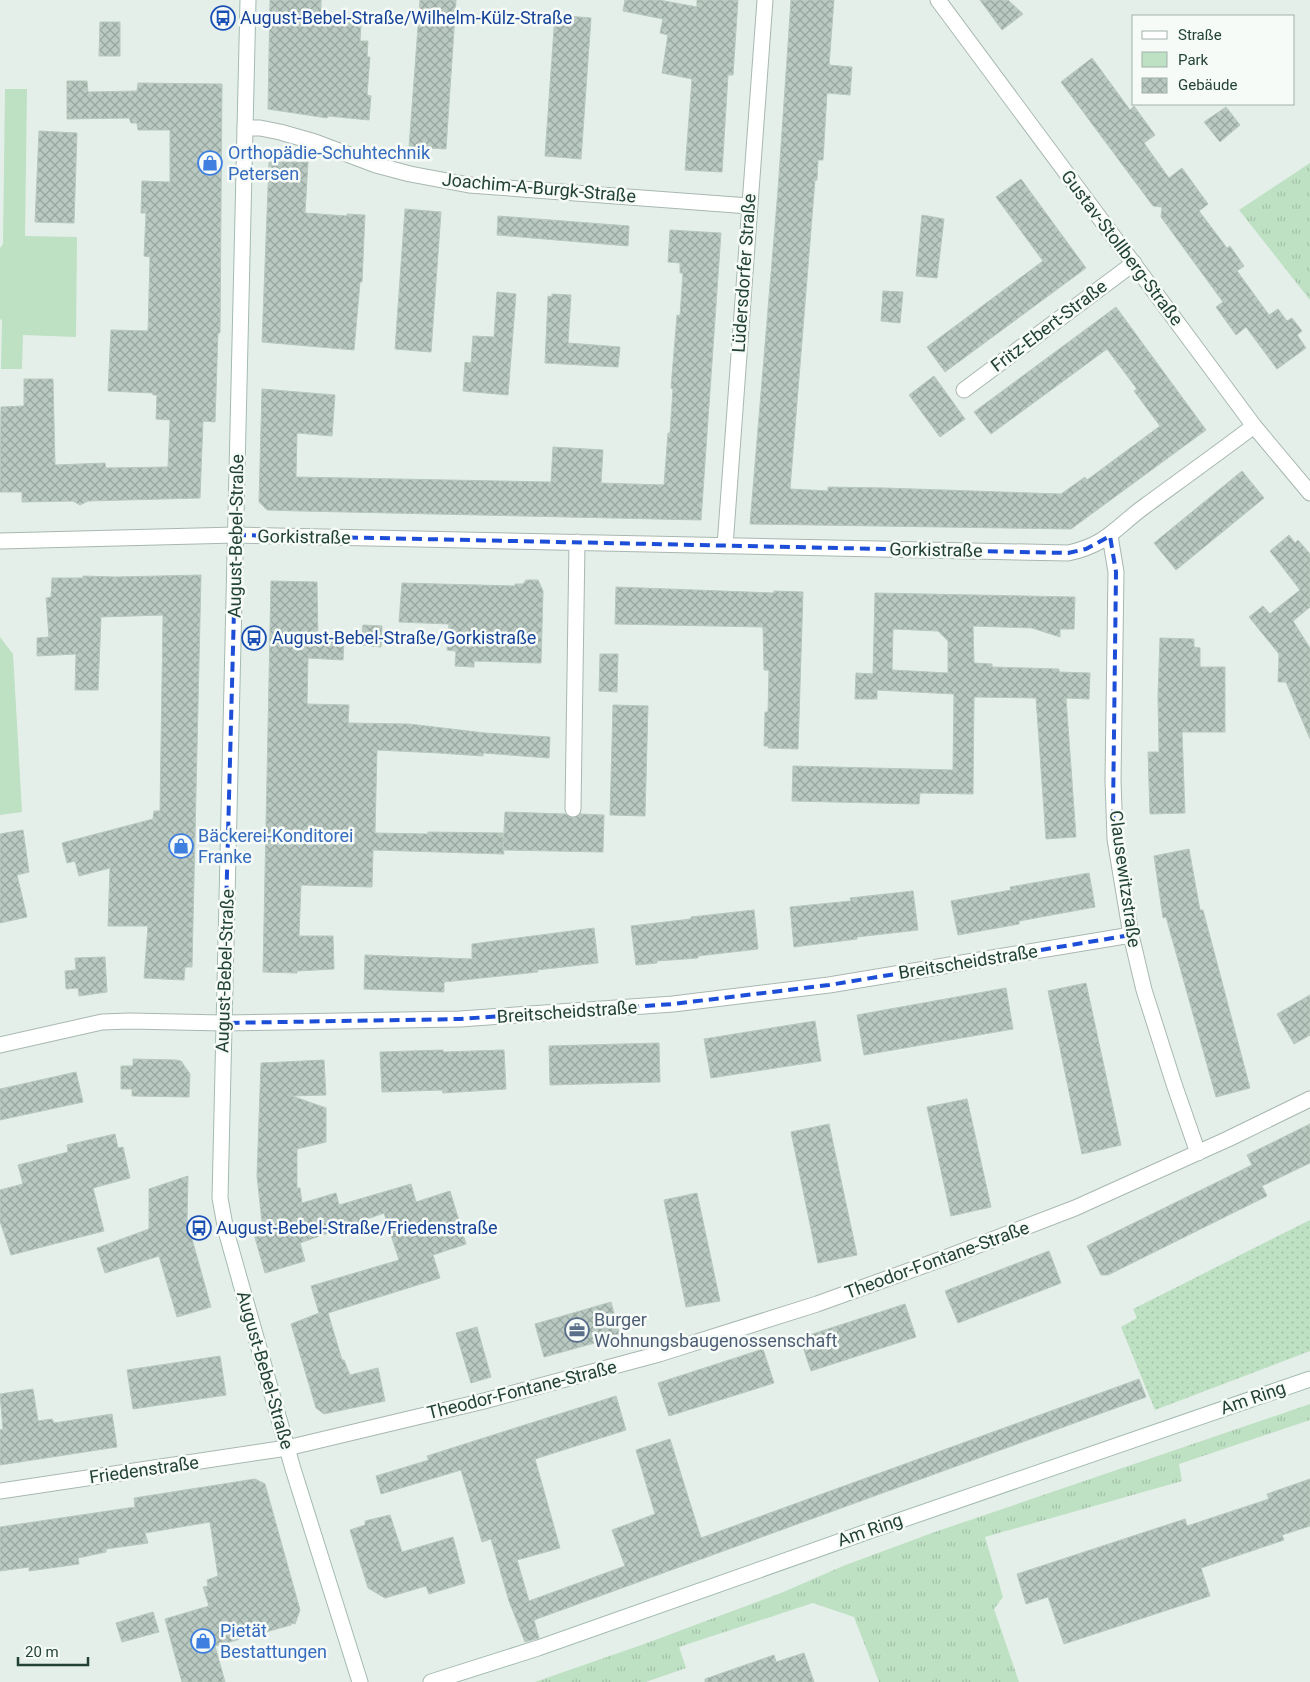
<svg xmlns="http://www.w3.org/2000/svg" width="1310" height="1682" viewBox="0 0 1310 1682" font-family="Roboto,sans-serif">
  <defs>
    <pattern id="grass-tufts" width="24" height="20" patternUnits="userSpaceOnUse" patternTransform="scale(1.25)"><rect width="24" height="20" fill="#bee0c3"/><path d="M3 7l-1-3M5 7V3M7 7l1-3M15 17l-1-3M17 17v-4M19 17l1-3" fill="none" stroke="#a3c1a8"/></pattern>
    <pattern id="garden-dots" width="8" height="8" patternUnits="userSpaceOnUse" patternTransform="scale(1.25)"><rect width="8" height="8" fill="#bee0c3"/><path d="M2 2h.1M6 6h.1" fill="none" stroke="#a3c1a8" stroke-width="1.8" stroke-linecap="round"/></pattern>
    <pattern id="building-cross-hatch" width="8" height="8" patternUnits="userSpaceOnUse" patternTransform="scale(1.25)"><rect width="8" height="8" fill="#bacac2"/><path d="M0 0l8 8M0 8l8-8" fill="none" stroke="#97a69e"/></pattern>
  </defs>
  <rect width="100%" height="100%" fill="#e5efe9"/>
  <path fill="url(#grass-tufts)" d="M1310,163V300L1239,210Z
    M1310,1404V1420L1179,1464L1182,1481L985,1537L1003,1597L994,1609L1019,1682H879L854,1617L813,1603L679,1647L686,1668L646,1682H535L647,1643L781,1593L843,1566L932,1533Z"/>
  <path fill="#bee0c3" d="M5,89H27L25,236L77,237L76,337L23,335L22,369H1L2,320L0,319V248L3,244Z
    M0,637L13,654L22,812L0,815Z"/>
  <path fill="url(#garden-dots)" d="M1310,1220V1351L1155,1410L1121,1327L1137,1318L1133,1309Z"/>
  <path fill="url(#building-cross-hatch)" stroke="#b7c9bf" fill-rule="evenodd" d="M270,0H321V20L361,24L360,41H368L367,57H370L367,95L371,96L369,120L328,116L327,118L268,109Z
    M420,0H456L446,149L409,147Z
    M625,0H659L697,7V0H738L733,75H728L722,172L685,170L692,79L662,73L668,35L660,33L663,19L623,11Z
    M791,0H834L829,65L852,67L850,95L827,93L823,160H818L817,180H815L790,489L828,491V487L885,488L1061,494L1085,477L1087,480L1160,426L1134,391L1137,389L1107,349L991,434L974,412L1116,307L1206,430L1071,529L750,524L778,190Z
    M980,0H1008L1023,14L1002,30Z
    M555,15L591,18L581,159L545,156Z
    M100,22H120V56H99Z
    M1092,58L1130,110L1134,106L1155,135L1144,143L1169,178L1182,168L1208,204L1199,211L1227,248L1230,246L1244,266L1237,271L1269,315L1278,309L1287,321L1292,318L1302,331L1297,335L1306,348L1277,369L1246,327L1236,335L1216,307L1223,302L1161,217L1162,207L1153,206L1061,82Z
    M67,81H87L88,92L137,91L138,83L222,84L220,333H218L215,422L203,421L200,498L88,501L80,505L73,501L22,502V492H0L1,407L24,406V379H53L55,465L105,463L106,468L168,467L170,420L156,419L157,395H153V393L108,391L111,330L148,331L150,257L144,256L146,213H141L142,181L170,182V130H138L137,123H131L129,118L67,119Z
    M1226,107L1240,125L1220,142L1204,122Z
    M39,131L77,133L74,223L35,222Z
    M269,162H308L305,213L347,216V214L365,215L362,282H360L354,350L262,342Z
    M1021,179L1086,268L945,372L927,347L1043,261L996,197Z
    M405,209L441,212L431,352L395,349Z
    M922,215L944,219L937,278L916,276Z
    M498,216L629,226L628,246L497,235Z
    M670,230L721,233L701,520L301,511L267,510L259,502L262,389L335,395L332,436L297,433L296,477L551,482L553,447L603,450L601,483L664,485L668,433H670L673,389L671,388L677,315L680,316L683,273H680V263L668,262Z
    M883,291L903,292L900,323L881,321Z
    M497,292L516,294L508,395L463,391L465,362L471,363L473,336L494,337Z
    M552,294L571,295L568,343L620,347L618,367L545,363L548,296L552,297Z
    M934,376L965,419L940,437L909,395Z
    M1242,471L1264,498L1176,570L1154,543Z
    M1289,535L1295,543L1298,540L1310,554V607L1293,621L1310,648V739L1286,682H1278L1279,654L1249,617L1263,606L1270,614L1271,613L1300,590L1270,551Z
    M201,575L192,967H185L184,980L144,978L148,926H108L110,868L79,876L75,861L67,863L62,843L153,819L154,811H160L163,615L101,617L98,690H75L76,654L37,656V638L49,637L46,598L51,597L52,578H83V576L116,577Z
    M526,580H538L543,591L541,663L474,661V667L455,666L456,651L447,650L449,624L399,622L402,583L515,586V584H523Z
    M271,581L317,582L318,639L344,640L343,660L308,658L307,704L349,705L348,723L409,724L485,733L550,737L549,758L483,753V756L439,753L377,750L375,833L428,834V832L503,833V849L505,812L565,814L572,818L580,814L604,815L603,852L503,850L504,854L373,850L372,887L301,885L299,936H333L334,969L297,971V973L263,972Z
    M616,587L774,593V591L803,592L798,749L768,748V746H764L765,712H768L769,670H764L763,627L615,624Z
    M875,593L1075,597L1074,629H1060V637L1032,628L973,626L974,663L992,664V667L1059,669V672L1090,673L1089,699L1066,698L1076,837L1046,839L1036,698L974,697L973,794L920,793L919,804L792,801L793,766L953,770L954,694L877,690V699H855L856,673L873,674ZM893,629L938,631L948,641V673L892,670Z
    M363,625L382,626L381,647L361,645Z
    M1160,638L1194,639V647L1200,648V667H1225V732H1182L1185,813L1150,814L1148,752H1159L1158,696Z
    M600,654H618L617,692L599,691Z
    M613,705L648,706L645,816L610,815Z
    M23,830L29,872L17,875L27,917L0,923V834Z
    M1189,849L1200,910H1203L1250,1088L1216,1097L1166,917L1163,918L1154,856Z
    M1089,873L1095,907L1019,921V924L958,935L951,901L1011,890L1010,887Z
    M913,891L918,930L857,937V939L794,947L790,907L851,901L850,898Z
    M754,910L758,949L698,956V958L657,961V963L636,965L631,926L691,919V917Z
    M594,928L598,963L537,970L538,972L444,982V992L364,989L365,955L472,959V944Z
    M105,957L107,992L79,996L78,988L66,989L65,971L76,970L75,958Z
    M1086,983L1121,1145L1082,1154L1048,991Z
    M1006,988L1013,1029L864,1055L857,1015Z
    M1310,995V1035L1294,1044L1277,1014Z
    M815,1021L821,1061L711,1078L704,1039Z
    M659,1043L660,1082L550,1085L549,1046Z
    M443,1050V1052L504,1050L506,1089L443,1093L442,1090L382,1092L380,1052Z
    M133,1059L176,1060L181,1061L190,1074L189,1097L132,1096V1089H121V1066H133Z
    M324,1060L326,1095L292,1096L326,1108V1142L297,1149V1188H300L302,1203L336,1193L339,1205L411,1184L416,1202L450,1191L466,1244L433,1255L440,1278L328,1313L342,1360H344L350,1375L378,1368L385,1401L324,1414L316,1408L291,1324L319,1313L311,1286L399,1260L384,1213L300,1243L305,1261L265,1273L254,1234L263,1231L257,1176L261,1063Z
    M76,1072L83,1102L0,1120V1089Z
    M967,1099L991,1207L951,1216L927,1107Z
    M829,1124L857,1255L818,1263L791,1132Z
    M1310,1124V1163L1262,1186L1267,1196L1108,1275H1101L1087,1246L1252,1165L1247,1155Z
    M115,1134L118,1148L123,1147L130,1178L93,1188L104,1231L11,1255L0,1221V1190L23,1184L18,1165L68,1152L67,1145Z
    M188,1176L187,1221L211,1307L177,1317L159,1256L105,1273L97,1248L149,1229V1189Z
    M697,1193L720,1301L686,1307L664,1200Z
    M1049,1251L1061,1283L958,1323L945,1291Z
    M611,1302L620,1336L544,1357L535,1324Z
    M905,1304L916,1337L811,1371L800,1338Z
    M477,1327L491,1377L471,1383L456,1333Z
    M763,1349L774,1383L669,1416L658,1383Z
    M220,1356L226,1395L133,1409L127,1370Z
    M1139,1379L1146,1397L534,1620L539,1638L525,1642L509,1601L491,1539L482,1542L461,1470L381,1494L376,1476L429,1460L427,1456L616,1396L626,1430L535,1459L560,1548L517,1560L529,1601L625,1566L612,1530L655,1514L636,1450L670,1439L701,1538Z
    M33,1389L38,1421L52,1419L54,1423L112,1414L117,1447L0,1465V1430L3,1429L0,1394Z
    M255,1479L265,1484L300,1610L295,1624L292,1623L291,1625L215,1646L225,1682H182L165,1619L209,1606L203,1587L208,1586L207,1580L218,1576L210,1522L145,1533L148,1543L106,1549V1552L78,1558L79,1564L29,1571V1567L0,1571V1527L135,1507L134,1498Z
    M1310,1479V1526L1282,1535L1284,1540L1201,1568L1210,1596L1064,1644L1048,1597L1026,1604L1017,1574L1185,1519L1187,1526L1269,1499L1267,1494Z
    M390,1515L402,1552L453,1537L465,1583L429,1594L426,1586L385,1598L368,1588L350,1530L365,1525V1521Z
    M153,1612L159,1632L122,1642L116,1623Z
    M804,1653L814,1682H705V1679L774,1655L776,1662Z"/>
  <g fill="none" stroke-linecap="round" stroke-linejoin="round">
    <g stroke="#a7b8b0" stroke-width="17">
      <path id="street" d="M938,0L1254,426L1310,493
        M245,128H260L280,132L315,142L376,165L410,174L469,185L749,206
        M964,390L1134,263
        M1110,536L1116,572L1113,780L1115,839L1131,935L1144,990L1174,1084L1198,1153
        M0,541L236,535L1068,553C1107,545 1116,527 1145,506C1182,479 1218,453 1254,426
        M725,546L765,0
        M573,809L577,542
        M0,1045L102,1022L130,1021L223,1023L460,1019L673,1004L829,985L1131,935
        M0,1491L287,1448L484,1401L659,1354L817,1304L950,1256L1075,1208L1228,1139L1310,1099"/>
    </g>
    <g stroke="#a3bbb0" stroke-width="17">
      <path id="secondary" d="M248,0L220,1198L226,1231L293,1469L360,1682
        M431,1682L538,1648L875,1529L1310,1379"/>
    </g>
    <use href="#street" stroke="#fff" stroke-width="15"/>
    <use href="#secondary" stroke="#fff" stroke-width="15"/>
  </g>
  <path fill="none" stroke="#1d4ed8" stroke-width="4" stroke-dasharray="10 6" stroke-linejoin="round" d="M236,535L1068,553L1086,549L1110,536L1116,572L1113,813L1131,935L829,985L673,1004L460,1019L223,1023Z"/>
  <defs>
    <g id="bus-ring" transform="scale(1.25)"><circle r="9.5" fill="#f6fbf8" stroke="#1a4fb4" stroke-width="1.5"/><path d="M-5-6H5V4H4V6H2V4H-2V6H-4V4H-5ZM-3.5-4V0h7V-4ZM-3.5 1.2v1.5H-2V1.2ZM2 1.2v1.5H3.5V1.2Z" fill="#1a4fb4"/></g>
    <g id="shop-ring" transform="scale(1.25)"><circle r="9.5" fill="#f6fbf8" stroke="#3f7fe0" stroke-width="1.5"/><path d="M-5-2.5h2.3a2.7 3.5 0 0 1 5.4 0H5L5.5 6h-11ZM-1.5-2.5h3a1.5 2.3 0 0 0-3 0Z" fill="#3f7fe0"/></g>
    <g id="office-ring" transform="scale(1.25)"><circle r="9.5" fill="#f6fbf8" stroke="#5c6f8a" stroke-width="1.5"/><path d="M-6-3h4V-5.5h4V-3h4V5H-6ZM-1-4.5V-3h2v-1.5ZM-6 0V1H6V0Z" fill="#5c6f8a"/></g>
  </defs>
  <g fill-rule="evenodd">
    <use href="#bus-ring" x="223" y="18"/>
    <use href="#shop-ring" x="210" y="163"/>
    <use href="#bus-ring" x="254" y="638"/>
    <use href="#shop-ring" x="181" y="846"/>
    <use href="#bus-ring" x="199" y="1228"/>
    <use href="#office-ring" x="577" y="1330"/>
    <use href="#shop-ring" x="203" y="1641"/>
  </g>
  <g text-anchor="middle" stroke-width="5" stroke-linejoin="round" paint-order="stroke">
    <g font-size="18" fill="#164399" stroke="#f6fbf8" text-anchor="start">
      <text x="240" y="24">August-Bebel-Straße/Wilhelm-Külz-Straße</text>
      <text x="272" y="644">August-Bebel-Straße/Gorkistraße</text>
      <text x="216" y="1234">August-Bebel-Straße/Friedenstraße</text>
    </g>
    <g font-size="18" fill="#366cbe" stroke="#f6fbf8" text-anchor="start">
      <text x="228" y="159">Orthopädie-Schuhtechnik<tspan x="228" dy="21">Petersen</tspan></text>
      <text x="198" y="842">Bäckerei-Konditorei<tspan x="198" dy="21">Franke</tspan></text>
      <text x="220" y="1637">Pietät<tspan x="220" dy="21">Bestattungen</tspan></text>
    </g>
    <g font-size="18" fill="#234236" stroke="#f6fbf8">
      <text transform="translate(539 188) rotate(5)" y="6">Joachim-A-Burgk-Straße</text>
      <text transform="translate(1122 248) rotate(53)" y="6">Gustav-Stollberg-Straße</text>
      <text transform="translate(744 273) rotate(-86)" y="6">Lüdersdorfer Straße</text>
      <text transform="translate(1049 326) rotate(-37)" y="6">Fritz-Ebert-Straße</text>
      <text transform="translate(236 536) rotate(-89)" y="6">August-Bebel-Straße</text>
      <text transform="translate(304 537) rotate(1)" y="6">Gorkistraße</text>
      <text transform="translate(936 550) rotate(1)" y="6">Gorkistraße</text>
      <text transform="translate(1125 879) rotate(82)" y="6">Clausewitzstraße</text>
      <text transform="translate(968 962) rotate(-9)" y="6">Breitscheidstraße</text>
      <text transform="translate(225 971) rotate(-88)" y="6">August-Bebel-Straße</text>
      <text transform="translate(567 1012) rotate(-4)" y="6">Breitscheidstraße</text>
      <text transform="translate(937 1260) rotate(-20)" y="6">Theodor-Fontane-Straße</text>
      <text transform="translate(265 1370) rotate(74)" y="6">August-Bebel-Straße</text>
      <text transform="translate(522 1390) rotate(-14)" y="6">Theodor-Fontane-Straße</text>
      <text transform="translate(1253 1398) rotate(-19)" y="6">Am Ring</text>
      <text transform="translate(144 1470) rotate(-8)" y="6">Friedenstraße</text>
      <text transform="translate(870 1530) rotate(-19)" y="6">Am Ring</text>
    </g>
    <g font-size="18" fill="#4e5e75" stroke="#f6fbf8" text-anchor="start">
      <text x="594" y="1326">Burger<tspan x="594" dy="21">Wohnungsbaugenossenschaft</tspan></text>
    </g>
  </g>
  <rect x="1132" y="15" width="162" height="90" fill="#f6fbf8" stroke="#a2b1aa"/>
  <rect x="1142" y="31" width="25" height="8" fill="#ffffff" stroke="#a2b1aa"/>
  <text x="1178" y="40" font-size="15" fill="#234236">Straße</text>
  <rect x="1142" y="52" width="25" height="15" fill="#bee0c3" stroke="#a2b1aa"/>
  <text x="1178" y="65" font-size="15" fill="#234236">Park</text>
  <rect x="1142" y="78" width="25" height="15" fill="url(#building-cross-hatch)" stroke="#a2b1aa"/>
  <text x="1178" y="90" font-size="15" fill="#234236">Gebäude</text>
  <path d="M18 1657v8h70v-8" fill="none" stroke="#234236" stroke-width="2.5"/>
  <text x="25" y="1657" font-size="15" fill="#234236" stroke="#f6fbf8" stroke-width="4" paint-order="stroke">20 m</text>
</svg>
